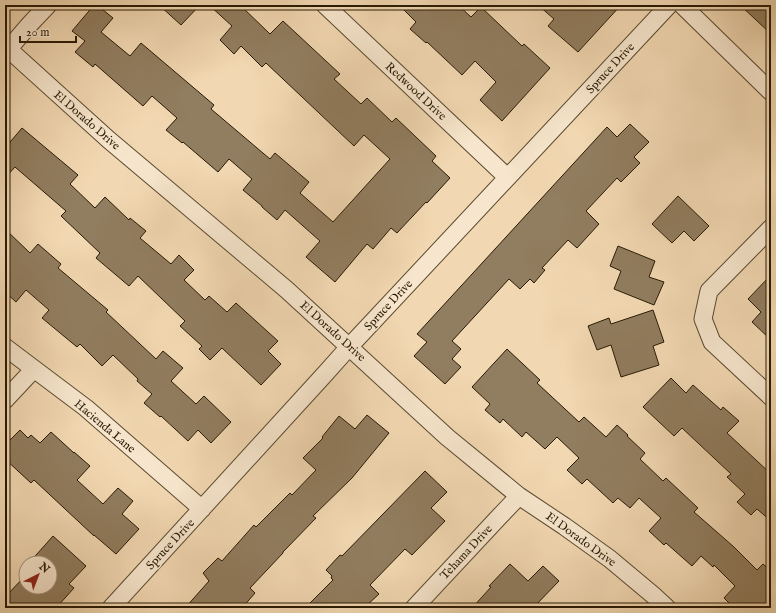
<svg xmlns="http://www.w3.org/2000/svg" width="776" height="613" viewBox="0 0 776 613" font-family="'IM FELL English',serif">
  <rect width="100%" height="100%" fill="#f2d8b2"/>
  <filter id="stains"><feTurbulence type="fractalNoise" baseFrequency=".005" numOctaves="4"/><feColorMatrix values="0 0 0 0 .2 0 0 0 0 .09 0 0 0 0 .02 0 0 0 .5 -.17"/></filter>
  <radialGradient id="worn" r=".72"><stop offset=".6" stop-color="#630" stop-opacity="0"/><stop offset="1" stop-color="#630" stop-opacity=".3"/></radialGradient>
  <path fill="#917d5f" stroke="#281a05" d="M94,5H97L113,18L101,32L130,56L141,43L214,105L211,109L270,159L275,153L309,182L300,193L333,222L390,159L364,135L354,146L266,63L262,67L241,46L234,54L220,40L232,26L209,5H240L270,34L283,21L340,74L334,79L361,104L367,98L392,122L396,118L436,156L432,161L450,178L427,203L426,202L397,233L391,228L373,249L367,244L335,282L306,257L320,241L285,210L277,220L262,207V206L243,190L252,179L229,159L218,172L183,142L182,143L166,130L177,118L152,96L143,106L95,64L93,67L75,52L85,41L72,31Z
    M159,5H200L181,25Z
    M399,5H458L471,17L481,7L522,46L524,44L550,68L502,121L480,100L496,82L475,61L462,75L427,42L426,43L410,29L416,22Z
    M538,5H621L578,52L548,26L554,19Z
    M740,5H771V34Z
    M630,124L649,142L634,157L640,163L621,182L617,178L586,211L599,224L577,248L568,240L542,268L545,270L534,283L530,279L520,289L509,279L452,341L461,349L452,359L461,367L445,384L414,356L427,342L417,334L607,127L617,137Z
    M22,128L78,175L70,184L95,208L105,197L129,220L130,218L146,231L140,238L171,264L179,255L194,270L184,280L205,300L209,296L227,312L236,303L278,341L268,351L281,364L261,385L222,348L210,360L199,349L202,346L180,326L185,321L138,276L129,286L96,258L100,253L61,216L66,211L15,167L5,178V148Z
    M678,196L709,226L694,241L684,231L672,243L652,224Z
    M5,229L30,253L38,244L61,264L58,268L108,310L106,312L156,359L163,351L183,368L171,381L196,404L204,396L231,422L211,443L198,430L188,441L161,416L160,417L144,403L152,394L137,381L138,379L113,355L102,366L80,344L77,347L42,318L49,310L26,290L16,302L5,292Z
    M618,246L655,261L649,277L664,282L654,305L614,289L621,271L610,266Z
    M771,275V340L752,322L761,312L748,299Z
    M653,310L664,342L653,346L659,365L621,377L611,345L597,350L588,326L609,318L611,324Z
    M507,349L540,380L537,383L579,422L584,417L606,437L617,425L628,435L627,436L645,453L640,459L663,481L666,478L698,508L694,512L734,547L757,570L763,564L771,571V608H734L724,598L735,586L714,565L713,567L701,556L692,566L666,543L664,545L649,531L661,518L639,498L630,508L618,498L613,503L587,479L582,484L567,470L579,458L557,437L545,449L526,432L522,437L503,419L500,423L485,410L490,404L472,387Z
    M671,378L686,393L693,385L721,410L723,407L739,421L727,433L771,474V521L757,509L751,515L737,502L745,494L727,477L731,474L682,428L674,436L643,407Z
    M367,415L389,433L352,478L313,516L316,518L283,552V553L250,588L255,593L242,608H185L209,581L203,573L218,558L222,561L254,525L256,527L290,493L292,495L316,470L303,458L323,438L322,437L339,416L355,429Z
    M20,430L28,438L31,435L40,443L51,432L74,453V452L90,466L77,480L103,504L118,488L133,501L122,514L139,529L116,554L94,535V536L34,480L31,483L5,459V445Z
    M425,471L447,492L431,508L445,521L412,555L405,549L370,585L379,594L364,608H305L333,580L331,578L332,576L326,570L340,555L342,556Z
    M53,536L86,566L69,584L74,588L56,608H5V597L26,575V587H50V563H29Z
    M510,564L528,581L543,566L559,581L533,608H472L491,587L489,586Z"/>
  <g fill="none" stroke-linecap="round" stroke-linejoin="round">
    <g stroke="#5a4a30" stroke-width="19">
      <path id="minor" d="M325,5L507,177
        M682,5L771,92
        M5,46L109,140L287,290L447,437L519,496L564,526L610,559L653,595L667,608
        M5,53L30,24L48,5
        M771,228L709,291L703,319L712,342L771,397
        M5,347L86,408L202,509
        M5,400L34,369
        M111,608L324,375L349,347L669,5
        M414,608L498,518L519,496"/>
    </g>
    <use href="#minor" stroke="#f7e6cd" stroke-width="17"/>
  </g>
  <g text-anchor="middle" stroke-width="3" stroke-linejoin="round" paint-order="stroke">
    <g font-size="12" fill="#281a05" stroke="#f7e6cd">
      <text transform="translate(610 68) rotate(-47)" y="4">Spruce Drive</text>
      <text transform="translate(416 91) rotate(43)" y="4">Redwood Drive</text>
      <text transform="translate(87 120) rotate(41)" y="4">El Dorado Drive</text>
      <text transform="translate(388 305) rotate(-47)" y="4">Spruce Drive</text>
      <text transform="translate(333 331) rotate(42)" y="4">El Dorado Drive</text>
      <text transform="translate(105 426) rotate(40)" y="4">Hacienda Lane</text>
      <text transform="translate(581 539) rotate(36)" y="4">El Dorado Drive</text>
      <text transform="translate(170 544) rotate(-47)" y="4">Spruce Drive</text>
      <text transform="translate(466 552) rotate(-47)" y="4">Tehama Drive</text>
    </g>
  </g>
  <rect width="776" height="613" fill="none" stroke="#f2d8b2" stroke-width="20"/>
  <rect x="6" y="6" width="764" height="601" fill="none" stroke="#281a05" stroke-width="2"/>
  <rect x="10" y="10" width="756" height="593" fill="none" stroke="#281a05"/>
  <g transform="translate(38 575) rotate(42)"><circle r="19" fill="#f7e6cd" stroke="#a4947d"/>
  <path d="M0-3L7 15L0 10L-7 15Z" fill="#8f2418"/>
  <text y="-6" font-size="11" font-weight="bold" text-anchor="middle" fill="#281a05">N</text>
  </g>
  <path d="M20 36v6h56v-6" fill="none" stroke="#281a05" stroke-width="2"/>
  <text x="26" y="36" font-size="12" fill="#281a05" stroke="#f7e6cd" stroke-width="3" paint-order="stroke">20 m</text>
  <rect width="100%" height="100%" filter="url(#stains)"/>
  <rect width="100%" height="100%" fill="url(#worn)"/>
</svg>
